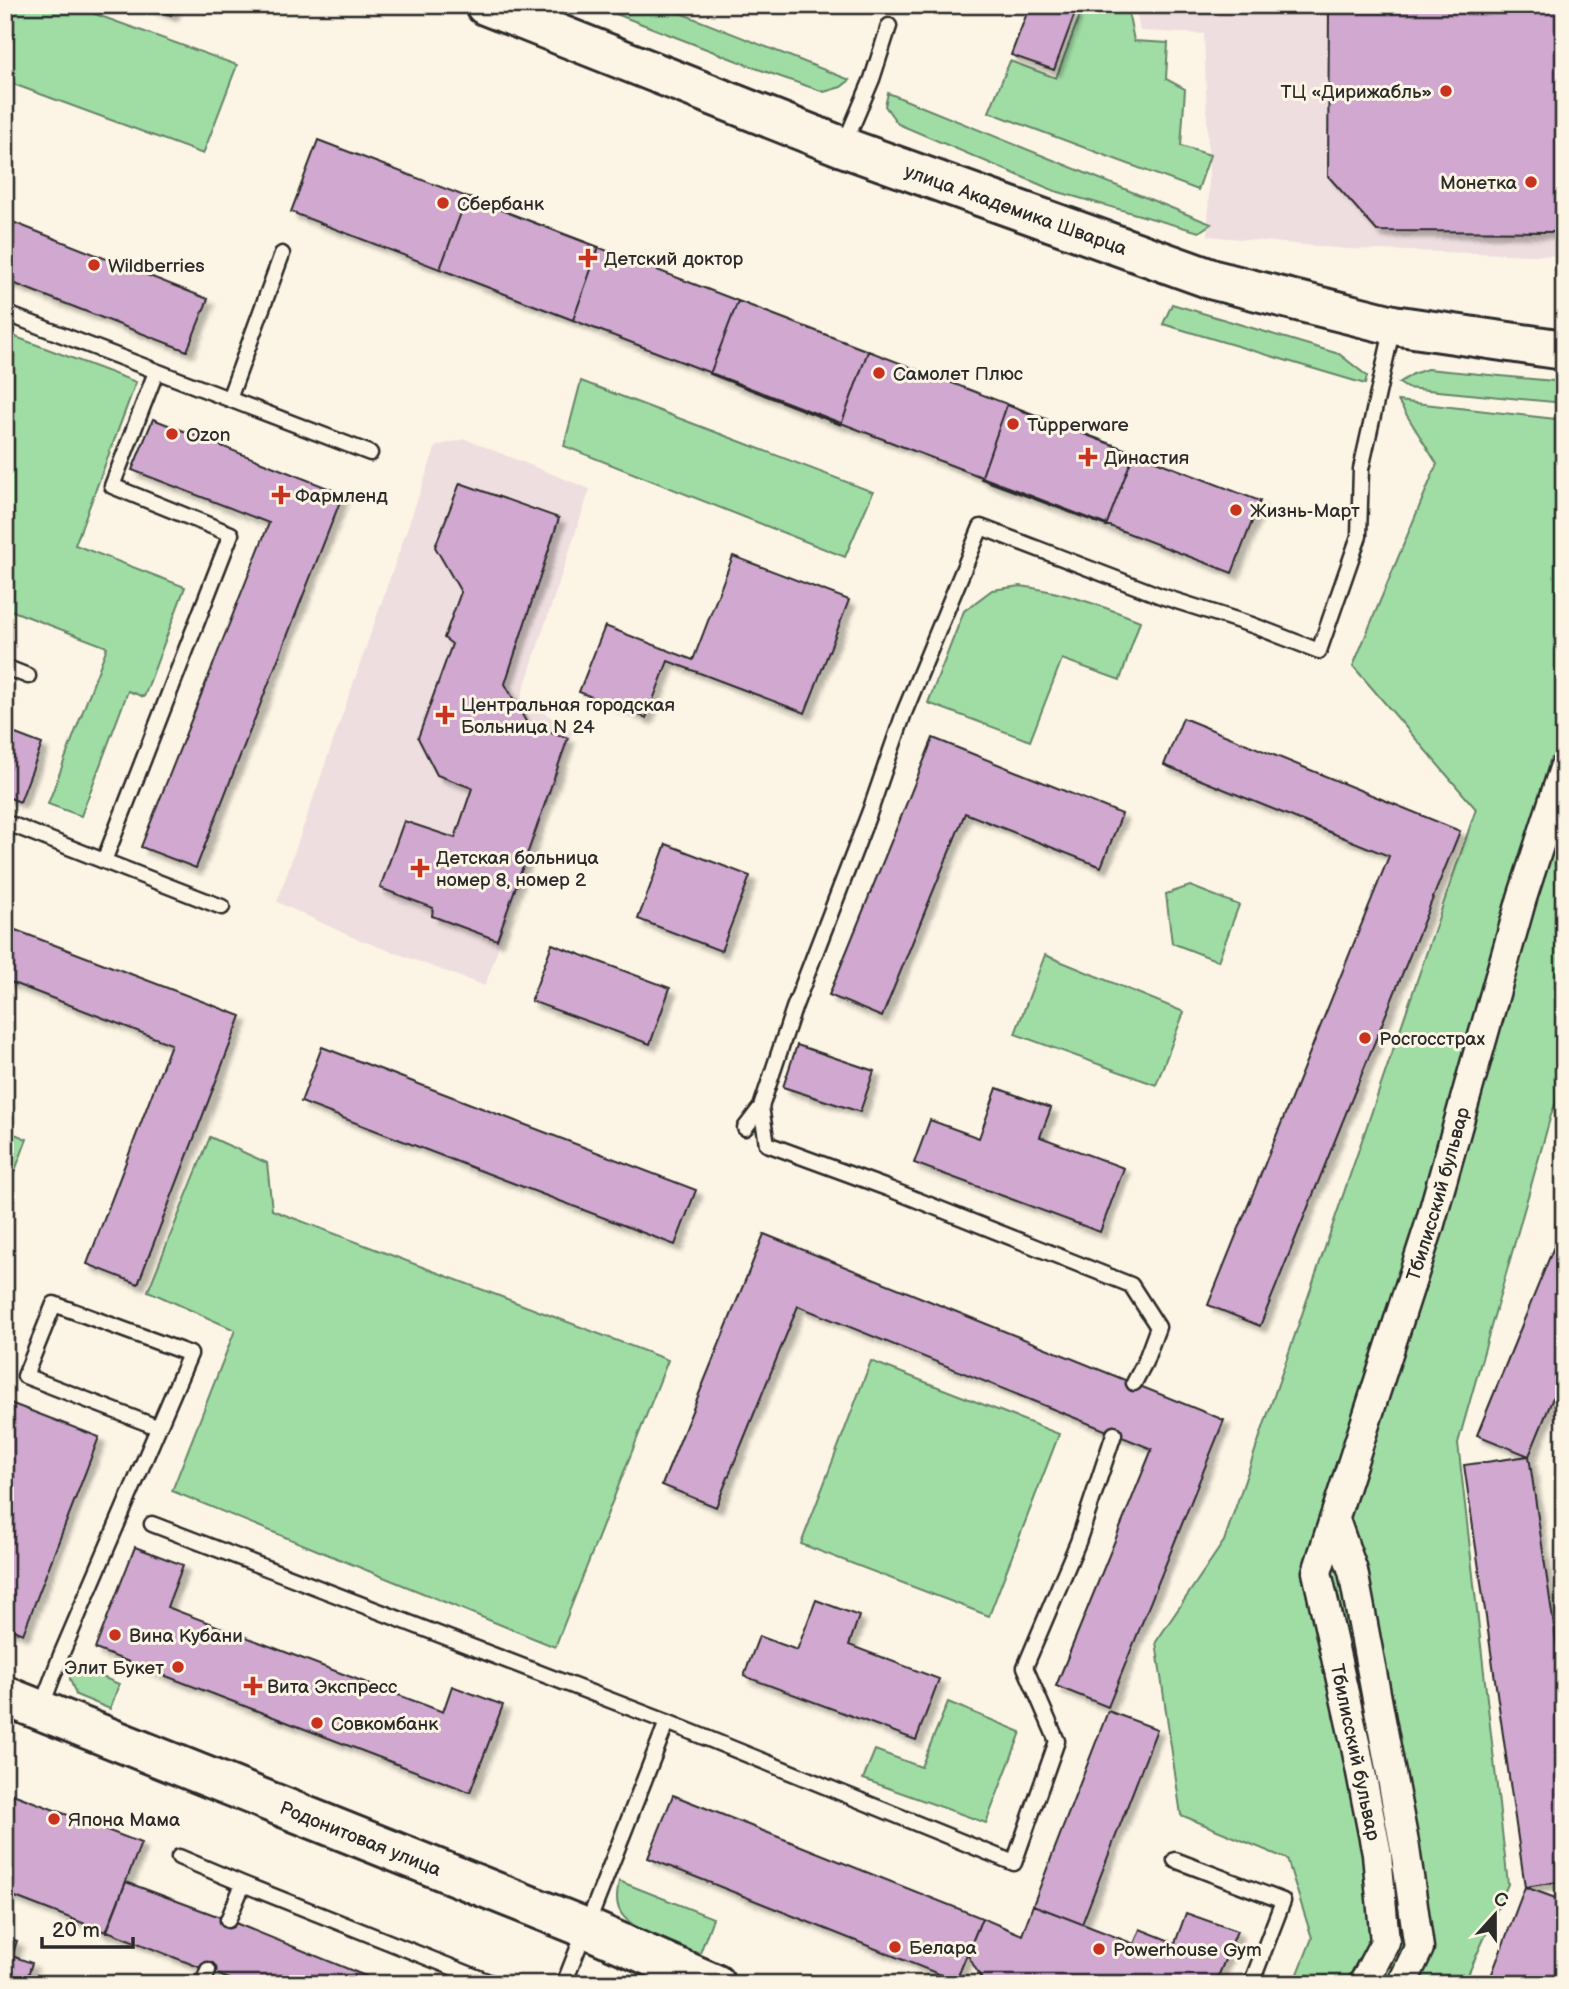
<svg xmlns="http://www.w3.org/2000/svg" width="1569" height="1989" viewBox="0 0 1569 1989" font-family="'Balsamiq Sans',sans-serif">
  <defs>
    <filter id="shadow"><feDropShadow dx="6" dy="6" stdDeviation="2" flood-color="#0004"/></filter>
  </defs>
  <rect width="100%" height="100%" fill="#fcf5e5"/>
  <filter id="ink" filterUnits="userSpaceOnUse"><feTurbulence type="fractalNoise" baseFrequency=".0143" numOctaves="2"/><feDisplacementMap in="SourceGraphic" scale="14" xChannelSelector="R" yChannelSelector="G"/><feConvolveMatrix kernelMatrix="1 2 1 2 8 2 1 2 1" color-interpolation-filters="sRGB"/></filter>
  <g filter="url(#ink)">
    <path fill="#efdedf" d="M1135,5H1564V256L1346,249L1208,236L1209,178L1204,34L1140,31Z
      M465,439L590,489L521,697L573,732L485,986L352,937L277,902L436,446Z"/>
    <path fill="#a0dda5" stroke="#668468" stroke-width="2" d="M5,5H70L237,65L203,154L5,81Z
      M593,5H660L850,80L841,87L824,92L758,69Z
      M1080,5H1127L1134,41L1168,43L1166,79L1185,89L1181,146L1210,155L1198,190L989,112L1010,61L1056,78L1083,7Z
      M888,93L1211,224L1199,232L1055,191L898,124L885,106Z
      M1172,304L1339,354L1367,376L1365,384L1163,324Z
      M5,333L136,382L75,545L185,587L144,697L128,691L81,816L48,804L107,647L5,608Z
      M1427,369L1564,382V403L1407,388L1399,383L1413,374Z
      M581,381L873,492L845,557L564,446Z
      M1398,401L1564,420V1081L1551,1115L1458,1443L1508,1884L1464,1984H1294L1312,1938L1287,1859L1181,1815L1156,1642L1224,1541L1476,809L1353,666L1437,464Z
      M1021,586C1063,592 1100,605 1140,621L1120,680L1062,659L1030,741L928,703L964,611L992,590Z
      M1190,886L1239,905L1218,961L1172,943L1166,894Z
      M1045,955L1184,1012L1156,1085L1015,1034Z
      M5,1130L27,1139L5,1197Z
      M210,1137L267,1163L272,1210L668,1360L555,1647L172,1491L235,1330L148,1291Z
      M871,1361L1059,1434L989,1616L801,1544Z
      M71,1664L119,1684L110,1709L76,1695L70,1679Z
      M948,1702L1021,1732L986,1823L863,1779L875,1750L921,1767Z
      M619,1881L713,1918L699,1956C681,1948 631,1930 621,1913C615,1903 617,1893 619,1881Z"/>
    <path fill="#d0a8d0" stroke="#2b2b2b" stroke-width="2" filter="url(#shadow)" d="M151,5H175L171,15L150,7Z
      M1030,5H1054L1075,13L1054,70L1011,55Z
      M1329,5H1564V232L1377,231L1328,176Z
      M318,140L1260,501L1232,573L291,212Z
      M467,197L599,247L573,320L440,269Z
      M5,219L208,299L187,351L5,280Z
      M738,301L868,351L841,425L710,374Z
      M1007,405L1134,453L1106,526L981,479Z
      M153,419L343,494L196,868L141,847L269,523L132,470Z
      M460,483L559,518L505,684L528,725L568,738L497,940L432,916L433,908L380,888L404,821L455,838L472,788L437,775L418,738L452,644L444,638L461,592L435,547Z
      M733,556L849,600L805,713L668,661L646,718L579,692L605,626L693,660Z
      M1183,718L1460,831L1260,1326L1208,1305L1389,856L1164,765Z
      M5,730L42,744L20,802L5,796Z
      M933,738L1122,814L1101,867L965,813L882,1017L829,995Z
      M666,844L750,876L721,951L638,919Z
      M5,926L241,1016L138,1284L87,1264L171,1044L5,980Z
      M552,944L670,988L650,1044L531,1001Z
      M797,1045L874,1071L860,1112L783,1087Z
      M322,1047L696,1190L675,1245L301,1102Z
      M997,1088L1051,1108L1040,1137L1124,1168L1100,1232L914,1163L930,1120L979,1138Z
      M1564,1222V1371L1529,1456L1477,1435Z
      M764,1234L1224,1420L1108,1707L1056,1686L1152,1449L798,1306L716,1507L662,1485Z
      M5,1401L99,1437L23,1634L5,1627Z
      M1529,1456L1564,1695V1881L1525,1887L1464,1465Z
      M135,1547L183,1565L167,1607L443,1712L452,1686L503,1705L470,1792L95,1649Z
      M816,1600L859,1616L849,1645L939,1679L916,1740L744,1676L759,1636L797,1650Z
      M1108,1711L1157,1729L1082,1924L1033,1905Z
      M5,1791L141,1843L106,1932L5,1893Z
      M673,1795L982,1918L956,1981L648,1858Z
      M126,1882L228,1920L385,1984H242L107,1931Z
      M1525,1887L1564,1901V1959L1554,1984H1488Z
      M1033,1905L1134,1944L1140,1929L1175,1943L1186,1913L1237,1931L1215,1984H1072L1061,1980L1054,1984L984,1983L967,1954L982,1918L1022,1935Z
      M5,1937L17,1941L12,1956L32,1963L25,1984H5Z"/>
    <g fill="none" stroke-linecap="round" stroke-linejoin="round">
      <g stroke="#2b2b2b" stroke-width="19">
        <path id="lane" d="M844,145L872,79L889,26
          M5,313L229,399L282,254
          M229,399L370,453
          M5,667L28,676
          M5,822L104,861L231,534L112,486L156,372
          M104,861L222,907
          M761,1107L767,1144L887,1188L1131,1285L1158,1327L1145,1362L1134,1383
          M745,1128L761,1107L794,1008L870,811L904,713L981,527L1161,596L1252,625L1319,651L1359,536L1361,469L1393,326
          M152,1524L667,1722L564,1984
          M41,1708L61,1655L190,1354L54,1304L25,1376L157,1427
          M667,1722L1014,1863L1057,1741L1025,1667L1078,1542L1114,1434
          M179,1857L243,1884L494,1984
          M1175,1860L1283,1901L1251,1984
          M228,1920L243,1884
          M203,1984L208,1970"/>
      </g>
      <g stroke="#2b2b2b" stroke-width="33">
        <g id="street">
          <path d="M1335,1520L1353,1571L1405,1848L1419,1948L1402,1984"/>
          <path id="s1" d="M1363,1984L1385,1942L1377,1854L1356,1747L1317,1572L1429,1227L1522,898L1564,768"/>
        </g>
      </g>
      <g stroke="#2b2b2b" stroke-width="44">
        <g id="secondary">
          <path id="s2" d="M485,5L843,147L1214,280L1393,325L1564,350"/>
          <path id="s3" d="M5,1696L586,1928L715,1984"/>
        </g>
      </g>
      <use href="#lane" stroke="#fcf5e5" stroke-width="14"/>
      <use href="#street" stroke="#fcf5e5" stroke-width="28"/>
      <use href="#secondary" stroke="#fcf5e5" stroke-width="38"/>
    </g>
  </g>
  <g fill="#c8321e" stroke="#fcf5e5" stroke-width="2.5">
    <circle cx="1446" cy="91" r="7"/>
    <circle cx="1531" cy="182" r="7"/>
    <circle cx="443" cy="203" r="7"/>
    <path d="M584.5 247.5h7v7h7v7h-7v7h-7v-7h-7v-7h7z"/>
    <circle cx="94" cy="265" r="7"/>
    <circle cx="879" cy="373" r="7"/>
    <circle cx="1013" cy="424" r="7"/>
    <circle cx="172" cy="434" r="7"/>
    <path d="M1084.5 446.5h7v7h7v7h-7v7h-7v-7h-7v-7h7z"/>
    <path d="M277.5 484.5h7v7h7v7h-7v7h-7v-7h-7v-7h7z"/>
    <circle cx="1236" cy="510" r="7"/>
    <path d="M441.5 704.5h7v7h7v7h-7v7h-7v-7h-7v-7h7z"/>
    <path d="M416.5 857.5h7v7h7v7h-7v7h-7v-7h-7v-7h7z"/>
    <circle cx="1365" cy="1038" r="7"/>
    <circle cx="115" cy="1635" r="7"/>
    <circle cx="178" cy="1667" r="7"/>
    <path d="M249.5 1675.5h7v7h7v7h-7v7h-7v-7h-7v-7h7z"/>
    <circle cx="317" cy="1723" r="7"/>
    <circle cx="54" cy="1819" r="7"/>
    <circle cx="895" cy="1947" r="7"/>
    <circle cx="1099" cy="1949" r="7"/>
  </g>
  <g text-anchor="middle" stroke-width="6" stroke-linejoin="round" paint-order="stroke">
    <g font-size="19" fill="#2b2b2b" stroke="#fcf5e5" text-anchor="start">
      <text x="1432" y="98" text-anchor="end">ТЦ «Дирижабль»</text>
      <text x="1517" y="189" text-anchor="end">Монетка</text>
      <text x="457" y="210">Сбербанк</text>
      <text x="604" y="265">Детский доктор</text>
      <text x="108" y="272">Wildberries</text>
      <text x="893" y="380">Самолет Плюс</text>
      <text x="1027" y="431">Tupperware</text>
      <text x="186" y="441">Ozon</text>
      <text x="1104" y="464">Династия</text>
      <text x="295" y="502">Фармленд</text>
      <text x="1250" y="517">Жизнь-Март</text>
      <text x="461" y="711">Центральная городская<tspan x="461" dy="22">Больница N 24</tspan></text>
      <text x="436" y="864">Детская больница<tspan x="436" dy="22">номер 8, номер 2</tspan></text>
      <text x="1379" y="1045">Росгосстрах</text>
      <text x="129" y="1642">Вина Кубани</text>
      <text x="164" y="1674" text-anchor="end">Элит Букет</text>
      <text x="267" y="1693">Вита Экспресс</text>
      <text x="331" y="1730">Совкомбанк</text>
      <text x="68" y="1826">Япона Мама</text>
      <text x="909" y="1954">Белара</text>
      <text x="1113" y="1956">Powerhouse Gym</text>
    </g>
    <g font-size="19" fill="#2b2b2b" stroke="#fcf5e5">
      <text dy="7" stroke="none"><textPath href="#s2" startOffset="569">улица Академика Шварца</textPath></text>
      <text dy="7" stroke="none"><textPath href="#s1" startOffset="821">Тбилисский бульвар</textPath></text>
      <text transform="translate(1356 1752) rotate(78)" y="7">Тбилисский бульвар</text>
      <text dy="7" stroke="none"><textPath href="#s3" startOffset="383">Родонитовая улица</textPath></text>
    </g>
  </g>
  <rect width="1569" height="1989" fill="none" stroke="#fcf5e5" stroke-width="28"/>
  <rect x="14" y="14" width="1541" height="1961" fill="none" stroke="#2b2b2b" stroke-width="2.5" filter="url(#ink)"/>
  <g transform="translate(1495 1915) rotate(21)" stroke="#fcf5e5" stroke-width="5" paint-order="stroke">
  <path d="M0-5L12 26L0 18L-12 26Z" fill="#2b2b2b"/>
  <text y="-10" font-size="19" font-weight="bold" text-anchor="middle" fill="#2b2b2b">С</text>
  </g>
  <path d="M42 1937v10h91v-10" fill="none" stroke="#2b2b2b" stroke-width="3.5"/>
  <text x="52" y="1937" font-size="21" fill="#2b2b2b" stroke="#fcf5e5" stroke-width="5" paint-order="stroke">20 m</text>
</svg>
